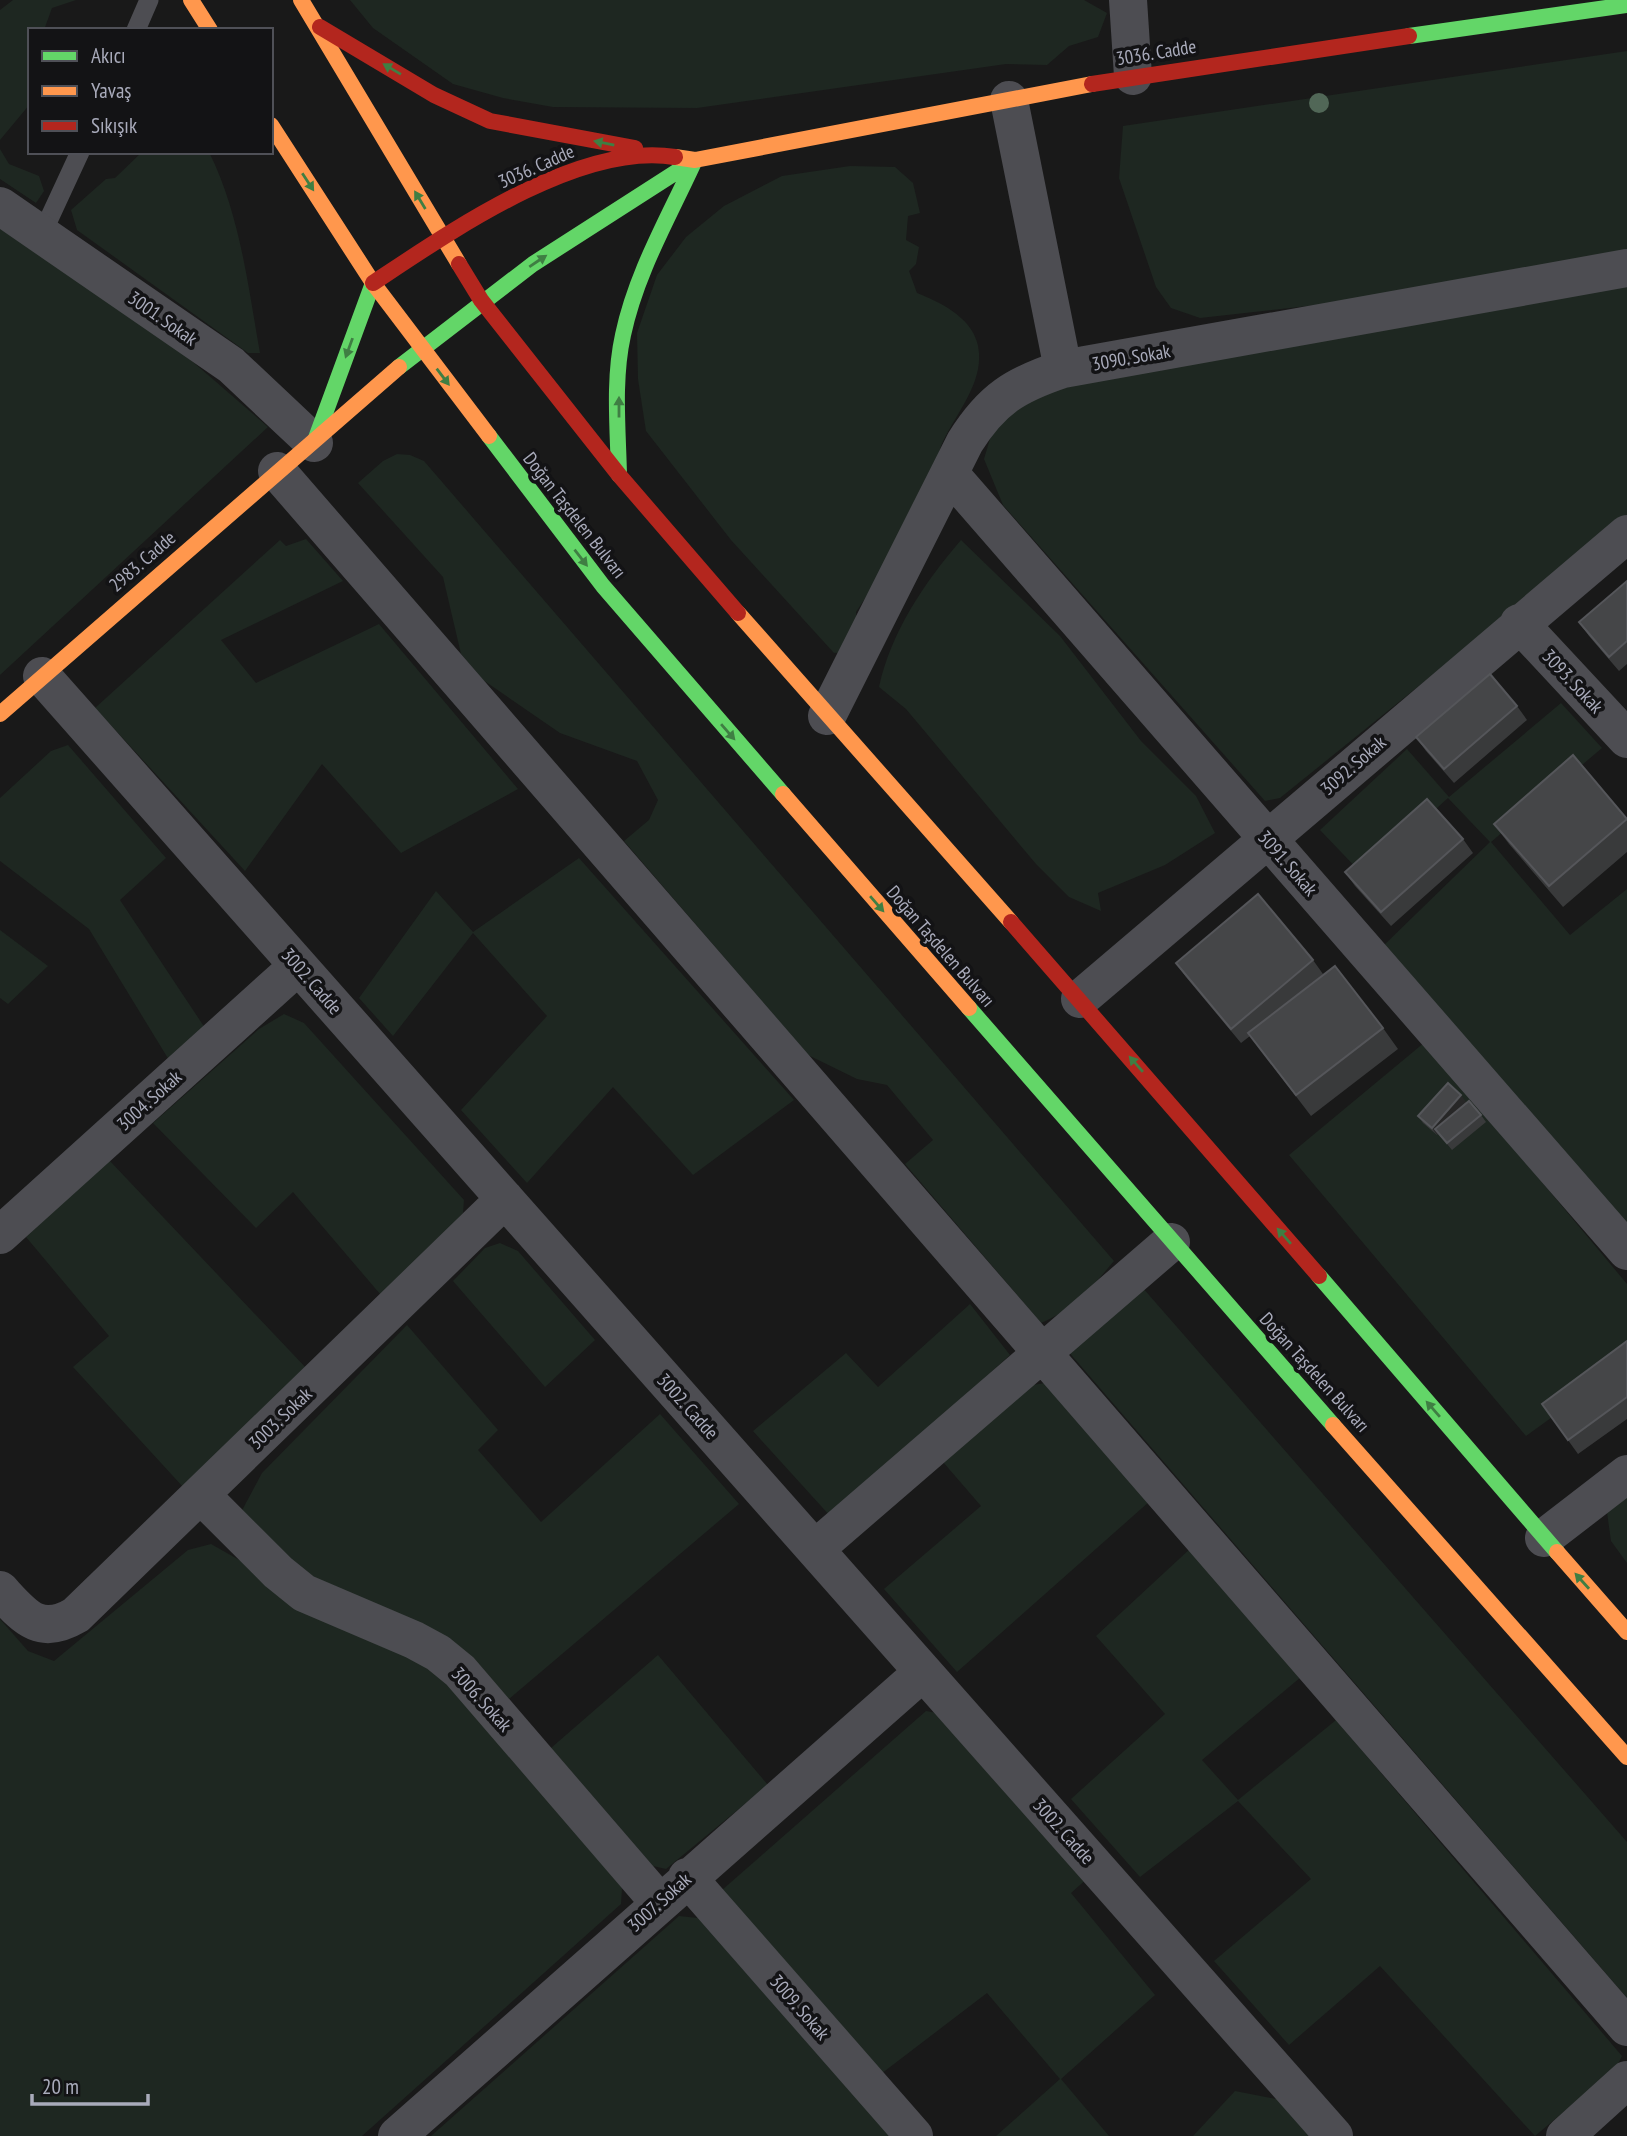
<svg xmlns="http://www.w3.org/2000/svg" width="1627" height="2136" viewBox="0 0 1627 2136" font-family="'PT Sans Narrow',sans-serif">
  <rect width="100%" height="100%" fill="#191919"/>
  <path fill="#1e2721" d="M13,0H76L52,8L44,30H30V104L0,140V10Z
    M350,0H1084L1107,13L1098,37L1069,46L1047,65L1006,64L697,108L553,107L503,98L453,84L373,28Z
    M1627,51V252L1396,296L1200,318L1171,308L1156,287L1119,178L1123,126Z
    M0,149L9,164L39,176L44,191L36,203L0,179Z
    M142,152H209C240,214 248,286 260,353H248L77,230L71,210L106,179L115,178Z
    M850,166L895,167L913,183L920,213L908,216L906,240L919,247L916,264L909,271L917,293C940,302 970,317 977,342C988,380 954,415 941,446C935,463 932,481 925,497C909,535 879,577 856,612L857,633L848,652L834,653L731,540L646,431L638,379L637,333L657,275L686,237L724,206L782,176Z
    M0,227L178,349L268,427L0,675Z
    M1627,284V518L1280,798L1265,801L1003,505L984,459L997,415L1021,393Z
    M397,454L410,455L424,461L1114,1261C1092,1287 1073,1310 1041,1323L905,1164L933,1140L887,1085L857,1079L808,1055L624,841L649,820L658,800L637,761L560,733L483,680L461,654L443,577L358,483L383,461Z
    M306,539L343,581L221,640L256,683L379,624L518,789L401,853L322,764L245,871L95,708L280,540L286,546Z
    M961,540L1060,636L1141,741L1196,796L1215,833L1165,865L1098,893L1101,911L1069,897L1036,864L906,709L879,687C891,632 924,583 961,540Z
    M1561,703L1602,748L1491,842L1570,935L1627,889V1223L1380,949L1490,842L1448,798L1363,875L1320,830L1407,749L1449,797Z
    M68,745L166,858L120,900L205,1028L169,1060L89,929L0,861V798L51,751Z
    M579,858L794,1100L693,1175L613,1087L527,1183L461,1110L547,1016L473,933L393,1036L359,998L436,891L473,932Z
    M0,930L48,966L8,1004L0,998Z
    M284,1014L304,1023L464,1200L463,1213L386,1301L293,1192L256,1228L153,1123L259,1029Z
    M1425,1042L1627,1284V1363L1526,1436L1289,1155Z
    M109,1160L308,1370L183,1487L73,1367L109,1336L26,1237Z
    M500,1243L518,1251L595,1340L545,1387L453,1281L485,1248Z
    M1142,1287L1627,1842V1998L1067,1350Z
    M970,1304L1010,1355L831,1517L753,1431L846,1353L878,1387Z
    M407,1325L498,1430L478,1450L541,1522L660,1414L739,1504L509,1699L326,1587L239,1516L262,1473Z
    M1045,1383L1150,1501L957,1672L884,1589L981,1506L943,1462L1033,1385Z
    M1627,1488V1563L1611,1541L1606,1505Z
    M211,1544L431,1669L472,1707L622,1888L621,1904L362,2136H0V1619L28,1651L54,1661L188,1550Z
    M1192,1547L1301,1677L1202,1760L1238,1800L1336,1720L1622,2056L1616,2068L1535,2136L1380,1966L1289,2045L1214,1961L1311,1879L1238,1801L1140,1877L1071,1799L1165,1714L1096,1636Z
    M658,1655L768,1785L666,1869L653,1866L551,1748Z
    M926,1711L953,1716L1090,1876L1071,1893L1155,1995L1061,2079L1109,2136H996L1060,2079L987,1993L877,2077L714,1897Z
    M679,1916L698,1918L890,2136H431Z
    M1235,2091L1281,2100L1309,2136H1193Z"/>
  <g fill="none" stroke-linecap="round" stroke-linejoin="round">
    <path stroke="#4d4d52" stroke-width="19" d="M136,30L149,0
      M42,234L80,152"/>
    <path stroke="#4d4d52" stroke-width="38" d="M1128,0L1133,76
      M1009,100L1063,369
      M0,206L231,365L314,443
      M277,471L1627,2027
      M950,474L1627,1251
      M1519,623L1627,739
      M42,676L1334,2136
      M827,716L965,442C992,399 1015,385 1063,369L1627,268
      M1080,999L1627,534
      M0,1235L298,966
      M201,1495L278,1572L304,1593L414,1640L438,1653L460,1671L659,1902
      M1544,1538L1627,1474
      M815,1549L1171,1242
      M0,1590C24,1616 39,1637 76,1615L505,1199
      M687,1877L914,2136
      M397,2136L923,1672
      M1565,2136L1627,2080"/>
    <path stroke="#63d668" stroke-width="16" d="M1409,36L1627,5
      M399,367L533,264L695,160
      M489,436L603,586L783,794
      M316,438L373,283
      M619,475C618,429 613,380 623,335C636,273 669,217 695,160
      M969,1008L1333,1425
      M1319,1276L1557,1552"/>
    <path stroke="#ff974d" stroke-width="16" d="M191,0L210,30
      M301,0L459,264
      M271,125L373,283L489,436
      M675,157L695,160L1092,84
      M738,613L1011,922
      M0,714L399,367
      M783,794L969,1008
      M1333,1425L1627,1757
      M1557,1552L1627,1632"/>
    <path stroke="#b3261e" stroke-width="16" d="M320,27L434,95L490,121L635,148
      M1092,84L1409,36
      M459,264L481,300L619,475L738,613
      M373,283C450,232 580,141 675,157
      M1011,922L1319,1276"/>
  </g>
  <circle fill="#516757" cx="1319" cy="103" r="10"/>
  <path fill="#393a3b" d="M1627,581V664L1619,671L1589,636L1579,622Z
    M1517,706L1527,720L1454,783L1426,751L1416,737Z
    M1627,818V852L1563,907L1509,844L1494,824Z
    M1463,839L1473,853L1391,926L1355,886L1345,872Z
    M1313,960L1323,974L1303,991L1383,1028L1398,1049L1311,1116L1250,1036L1241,1043L1186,977L1176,963Z
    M1466,1102L1463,1106L1481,1115L1486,1122L1452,1150L1438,1133L1437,1135L1423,1123L1418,1116Z
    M1627,1341V1419L1578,1454L1542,1404Z"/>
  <path fill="#272727" d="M1461,1095L1466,1102L1437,1135L1432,1128Z"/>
  <path fill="#454648" stroke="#55565a" stroke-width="2" d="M1627,581V641L1609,657L1579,622Z
    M1490,674L1517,706L1444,769L1416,737Z
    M1573,755L1627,819L1549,886L1494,824Z
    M1427,799L1463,839L1381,912L1345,872Z
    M1258,894L1313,960L1231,1029L1176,963Z
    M1335,966L1383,1028L1296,1095L1248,1033Z
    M1448,1083L1461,1095L1432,1128L1418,1116Z
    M1469,1101L1481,1115L1447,1143L1435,1129Z
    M1627,1341V1397L1568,1440L1542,1404Z"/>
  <defs><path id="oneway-solid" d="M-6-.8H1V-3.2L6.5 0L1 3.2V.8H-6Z" transform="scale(1.75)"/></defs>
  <g fill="#3f7e43">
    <use href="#oneway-solid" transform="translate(392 69) rotate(-149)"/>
    <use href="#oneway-solid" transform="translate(604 143) rotate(-169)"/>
    <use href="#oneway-solid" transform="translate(308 182) rotate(57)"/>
    <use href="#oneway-solid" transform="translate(420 200) rotate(-121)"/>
    <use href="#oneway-solid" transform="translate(538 261) rotate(-34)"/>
    <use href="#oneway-solid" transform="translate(349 348) rotate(110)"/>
    <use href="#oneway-solid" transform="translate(443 377) rotate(53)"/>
    <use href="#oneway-solid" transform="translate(619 407) rotate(-90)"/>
    <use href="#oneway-solid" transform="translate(581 558) rotate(52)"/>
    <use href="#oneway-solid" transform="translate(728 732) rotate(49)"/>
    <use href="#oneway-solid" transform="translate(877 904) rotate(49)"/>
    <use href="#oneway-solid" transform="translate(1136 1064) rotate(-131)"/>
    <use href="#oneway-solid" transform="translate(1284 1236) rotate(-131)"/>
    <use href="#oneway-solid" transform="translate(1433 1409) rotate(-131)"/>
    <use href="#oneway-solid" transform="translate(1582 1581) rotate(-132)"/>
  </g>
  <g text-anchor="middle" stroke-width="7" stroke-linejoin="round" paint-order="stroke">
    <g font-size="19" fill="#a9abbb" stroke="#131315">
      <text transform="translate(1156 52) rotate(-9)" y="7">3036. Cadde</text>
      <text transform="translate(536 166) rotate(-24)" y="7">3036. Cadde</text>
      <text transform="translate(163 318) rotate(35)" y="7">3001. Sokak</text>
      <text transform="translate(1131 357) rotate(-10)" y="7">3090. Sokak</text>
      <text transform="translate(575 515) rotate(52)" y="7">Doğan Taşdelen Bulvarı</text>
      <text transform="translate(142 561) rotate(-41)" y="7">2983. Cadde</text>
      <text transform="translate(1573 681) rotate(47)" y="7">3093. Sokak</text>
      <text transform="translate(1353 765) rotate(-41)" y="7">3092. Sokak</text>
      <text transform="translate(1288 863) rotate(49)" y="7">3091. Sokak</text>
      <text transform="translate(941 946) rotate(49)" y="7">Doğan Taşdelen Bulvarı</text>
      <text transform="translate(312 981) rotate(49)" y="7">3002. Cadde</text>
      <text transform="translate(149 1100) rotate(-42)" y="7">3004. Sokak</text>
      <text transform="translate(1315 1372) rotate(48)" y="7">Doğan Taşdelen Bulvarı</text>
      <text transform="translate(688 1406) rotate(48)" y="7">3002. Cadde</text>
      <text transform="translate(280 1418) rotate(-44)" y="7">3003. Sokak</text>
      <text transform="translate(482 1699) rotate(48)" y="7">3006. Sokak</text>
      <text transform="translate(1064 1831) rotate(48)" y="7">3002. Cadde</text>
      <text transform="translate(659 1902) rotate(-42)" y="7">3007. Sokak</text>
      <text transform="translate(800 2007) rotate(49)" y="7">3009. Sokak</text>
    </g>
  </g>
  <rect x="28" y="28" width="245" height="126" fill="#131315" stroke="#4f5057" stroke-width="2"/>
  <rect x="42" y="51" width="35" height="10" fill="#63d668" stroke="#4f5057" stroke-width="2"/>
  <text x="91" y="63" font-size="21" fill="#a9abbb">Akıcı</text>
  <rect x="42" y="86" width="35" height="10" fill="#ff974d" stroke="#4f5057" stroke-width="2"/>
  <text x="91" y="98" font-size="21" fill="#a9abbb">Yavaş</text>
  <rect x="42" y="121" width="35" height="10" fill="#b3261e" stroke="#4f5057" stroke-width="2"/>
  <text x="91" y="133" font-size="21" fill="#a9abbb">Sıkışık</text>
  <path d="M32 2094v10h116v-10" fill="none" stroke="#a9abbb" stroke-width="3.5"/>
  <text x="42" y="2094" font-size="21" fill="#a9abbb" stroke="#131315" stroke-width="5" paint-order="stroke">20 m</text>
</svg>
